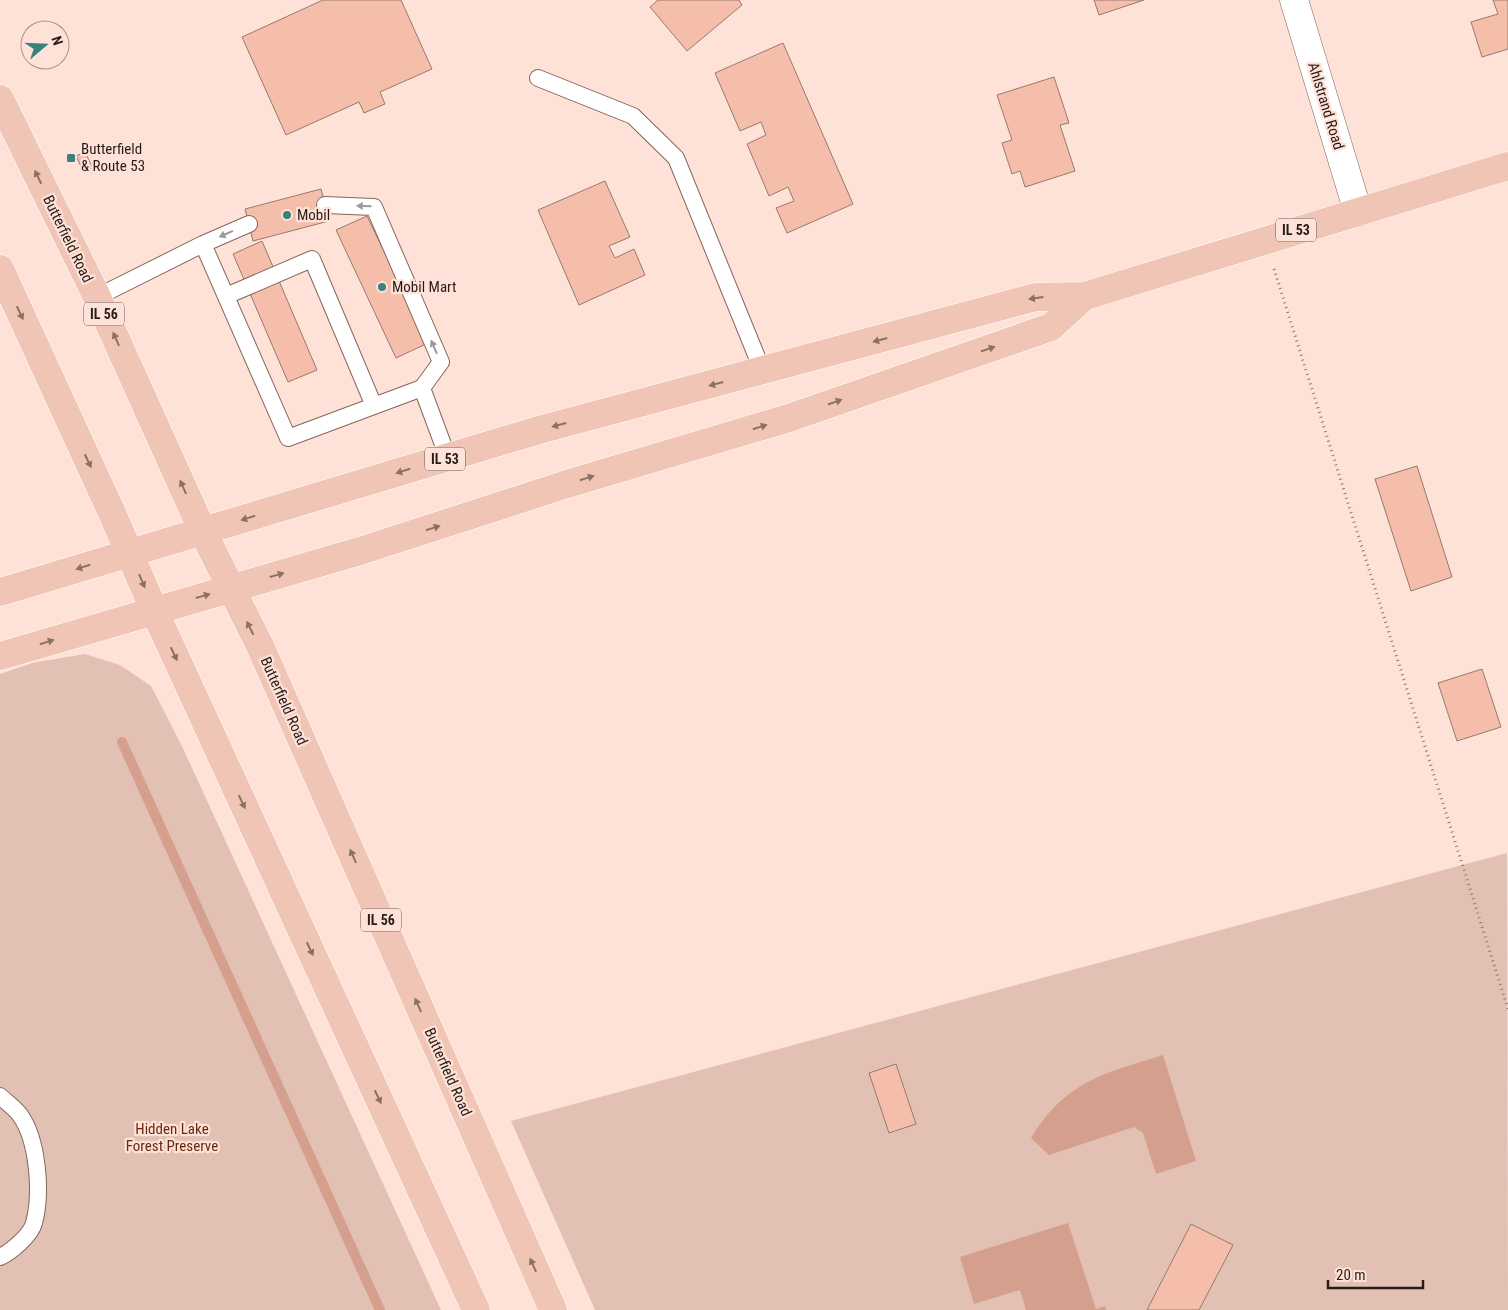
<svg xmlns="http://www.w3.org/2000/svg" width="1508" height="1310" viewBox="0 0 1508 1310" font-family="'Roboto Condensed',sans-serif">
  <rect width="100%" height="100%" fill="#fee2d8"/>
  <path fill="#e3c0b4" d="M85,654L120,665L151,686L181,744L441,1310H0V674L32,663Z
    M1507,853L1508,1310H595L511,1121Z"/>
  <path fill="#d49f8c" d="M1163,1055L1196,1161L1156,1174L1143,1133L1134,1127L1049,1155L1031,1138C1066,1081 1103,1074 1163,1055Z
    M1068,1223L1096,1309L1105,1306L1106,1310H1026L1020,1290L974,1304L960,1257Z"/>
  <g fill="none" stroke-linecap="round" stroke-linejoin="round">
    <path stroke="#d49f8c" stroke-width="10" d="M122,742L380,1310"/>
  </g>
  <path fill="#f4beaa" stroke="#98796e" d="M323,0H401L432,69L380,92L385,104L364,113L359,102L286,135L242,37Z
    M658,0H739L742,5L687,51L650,7Z
    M1094,0H1144L1099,15Z
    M1493,0H1508V49L1482,57L1471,22L1498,14Z
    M783,43L853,204L787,233L776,208L794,201L788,187L769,196L747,144L766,135L761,122L740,131L715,73Z
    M1054,77L1069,123L1060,125L1075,171L1025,187L1020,171L1012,174L1002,143L1012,140L997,95Z
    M85,152L93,168L84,173L76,156Z
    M605,181L630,237L609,246L615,258L634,249L645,275L579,305L538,210Z
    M321,189L329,221L253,241L245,209Z
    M367,216L428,343L396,358L336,230Z
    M262,241L317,370L288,382L233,254Z
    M1417,466L1452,577L1411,591L1375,479Z
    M1482,669L1501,727L1457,741L1438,683Z
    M896,1064L916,1124L889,1133L869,1073Z
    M1191,1224L1233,1245L1199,1310H1147Z"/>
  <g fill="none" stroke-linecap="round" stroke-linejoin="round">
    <g stroke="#84665c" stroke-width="18">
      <path id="lane" d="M538,78L633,116L676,158L763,372
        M325,205L374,207L441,362L422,388
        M203,244L288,438L422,388L448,458
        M226,296L312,259L374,406
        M97,297L203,244L249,224
        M0,1096C6,1102 15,1108 20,1115C38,1140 42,1193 34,1223C31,1235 11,1252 0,1257"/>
    </g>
    <g stroke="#84665c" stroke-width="29">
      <path id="street" d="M1294,0L1358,212"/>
    </g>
    <g stroke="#fff" stroke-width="29">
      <path id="primary" d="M0,99L97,297L203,532L260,646L553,1310
        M0,269L112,513L154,610L476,1310
        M0,592L539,430L1036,297L1085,296L1508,166
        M0,656L360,551L567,484L789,418L1051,327L1085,296"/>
    </g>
    <path stroke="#8d7972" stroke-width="3" stroke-dasharray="1 4" stroke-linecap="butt" d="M1274,269L1508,1009"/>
    <use href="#lane" stroke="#fff" stroke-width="16"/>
    <use href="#street" stroke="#fff" stroke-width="28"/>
    <use href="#primary" stroke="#f1c5b5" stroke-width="28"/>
  </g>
  <defs><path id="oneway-solid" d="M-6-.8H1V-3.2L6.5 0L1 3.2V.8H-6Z" transform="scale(1.25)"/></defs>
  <g fill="#8c7066">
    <use href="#oneway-solid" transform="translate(38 177) rotate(-116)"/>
    <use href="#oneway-solid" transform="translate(1036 298) rotate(172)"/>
    <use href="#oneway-solid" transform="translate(20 313) rotate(65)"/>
    <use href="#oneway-solid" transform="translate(116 339) rotate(-114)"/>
    <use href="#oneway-solid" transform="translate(880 340) rotate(165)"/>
    <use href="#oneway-solid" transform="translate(988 349) rotate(-19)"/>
    <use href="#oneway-solid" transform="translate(716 384) rotate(165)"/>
    <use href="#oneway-solid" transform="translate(835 402) rotate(-19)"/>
    <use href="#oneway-solid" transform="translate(559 425) rotate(165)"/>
    <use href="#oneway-solid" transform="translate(760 427) rotate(-17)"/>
    <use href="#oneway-solid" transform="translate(88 461) rotate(65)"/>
    <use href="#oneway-solid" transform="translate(403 471) rotate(163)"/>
    <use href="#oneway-solid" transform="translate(587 478) rotate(-17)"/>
    <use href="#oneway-solid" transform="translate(183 487) rotate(-114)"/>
    <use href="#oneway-solid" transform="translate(248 518) rotate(163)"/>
    <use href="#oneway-solid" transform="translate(433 528) rotate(-18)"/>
    <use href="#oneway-solid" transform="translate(83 567) rotate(163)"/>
    <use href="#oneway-solid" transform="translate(277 575) rotate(-16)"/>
    <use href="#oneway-solid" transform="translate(142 581) rotate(67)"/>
    <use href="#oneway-solid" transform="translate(203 596) rotate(-16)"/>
    <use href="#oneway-solid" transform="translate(250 628) rotate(-117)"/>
    <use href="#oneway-solid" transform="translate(47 642) rotate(-17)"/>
    <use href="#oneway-solid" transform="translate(174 654) rotate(65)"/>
    <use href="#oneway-solid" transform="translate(242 802) rotate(65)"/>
    <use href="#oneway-solid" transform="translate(353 856) rotate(-114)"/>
    <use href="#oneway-solid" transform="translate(310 949) rotate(65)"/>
    <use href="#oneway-solid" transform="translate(418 1005) rotate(-114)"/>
    <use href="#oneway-solid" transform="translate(378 1097) rotate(65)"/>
    <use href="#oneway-solid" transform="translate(533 1265) rotate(-114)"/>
  </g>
  <g fill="#9e9997">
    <use href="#oneway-solid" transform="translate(364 206) rotate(-178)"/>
    <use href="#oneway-solid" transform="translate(226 234) rotate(156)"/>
    <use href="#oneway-solid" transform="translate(434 347) rotate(-113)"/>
  </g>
  <g fill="#3a827e" stroke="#fee2d8" stroke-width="2">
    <rect x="66" y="153" width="10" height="10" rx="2.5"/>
    <circle cx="287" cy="215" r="5"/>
    <circle cx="382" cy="287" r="5"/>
  </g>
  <g text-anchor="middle" stroke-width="4.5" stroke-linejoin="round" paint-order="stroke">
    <g fill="#fee2d8" stroke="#685752" stroke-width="1">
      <rect x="1276" y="218.5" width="40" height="23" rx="4"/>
      <rect x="84" y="302.5" width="40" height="23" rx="4"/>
      <rect x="425" y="447.5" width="40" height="23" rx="4"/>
      <rect x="361" y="908.5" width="40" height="23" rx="4"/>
    </g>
    <g font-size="14" font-weight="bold" fill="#281c18">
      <text x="1296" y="235">IL 53</text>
      <text x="104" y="319">IL 56</text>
      <text x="445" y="464">IL 53</text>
      <text x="381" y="925">IL 56</text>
    </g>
    <g font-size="15" fill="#281c18" stroke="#fee2d8">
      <text transform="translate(1326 106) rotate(73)" y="5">Ahlstrand Road</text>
      <text transform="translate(68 239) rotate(64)" y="5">Butterfield Road</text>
      <text transform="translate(284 701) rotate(66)" y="5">Butterfield Road</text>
      <text transform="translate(448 1072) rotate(66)" y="5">Butterfield Road</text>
    </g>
    <g font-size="15" fill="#281c18" stroke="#fee2d8" text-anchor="start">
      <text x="81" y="154">Butterfield<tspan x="81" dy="17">&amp; Route 53</tspan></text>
      <text x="297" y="220">Mobil</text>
      <text x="392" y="292">Mobil Mart</text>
    </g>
    <g font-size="15" fill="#69290f" stroke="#fee2d8">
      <text x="172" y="1134">Hidden Lake<tspan x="172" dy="17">Forest Preserve</tspan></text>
    </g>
  </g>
  <g transform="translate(45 45) rotate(71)"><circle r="24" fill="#fee2d8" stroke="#a8938b"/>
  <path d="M0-4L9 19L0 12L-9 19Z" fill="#3a827e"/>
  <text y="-8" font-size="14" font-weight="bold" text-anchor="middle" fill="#281c18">N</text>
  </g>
  <path d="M1328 1280v8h95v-8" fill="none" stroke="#281c18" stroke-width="2.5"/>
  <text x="1336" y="1280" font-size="15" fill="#281c18" stroke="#fee2d8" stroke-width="4" paint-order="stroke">20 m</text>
</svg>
